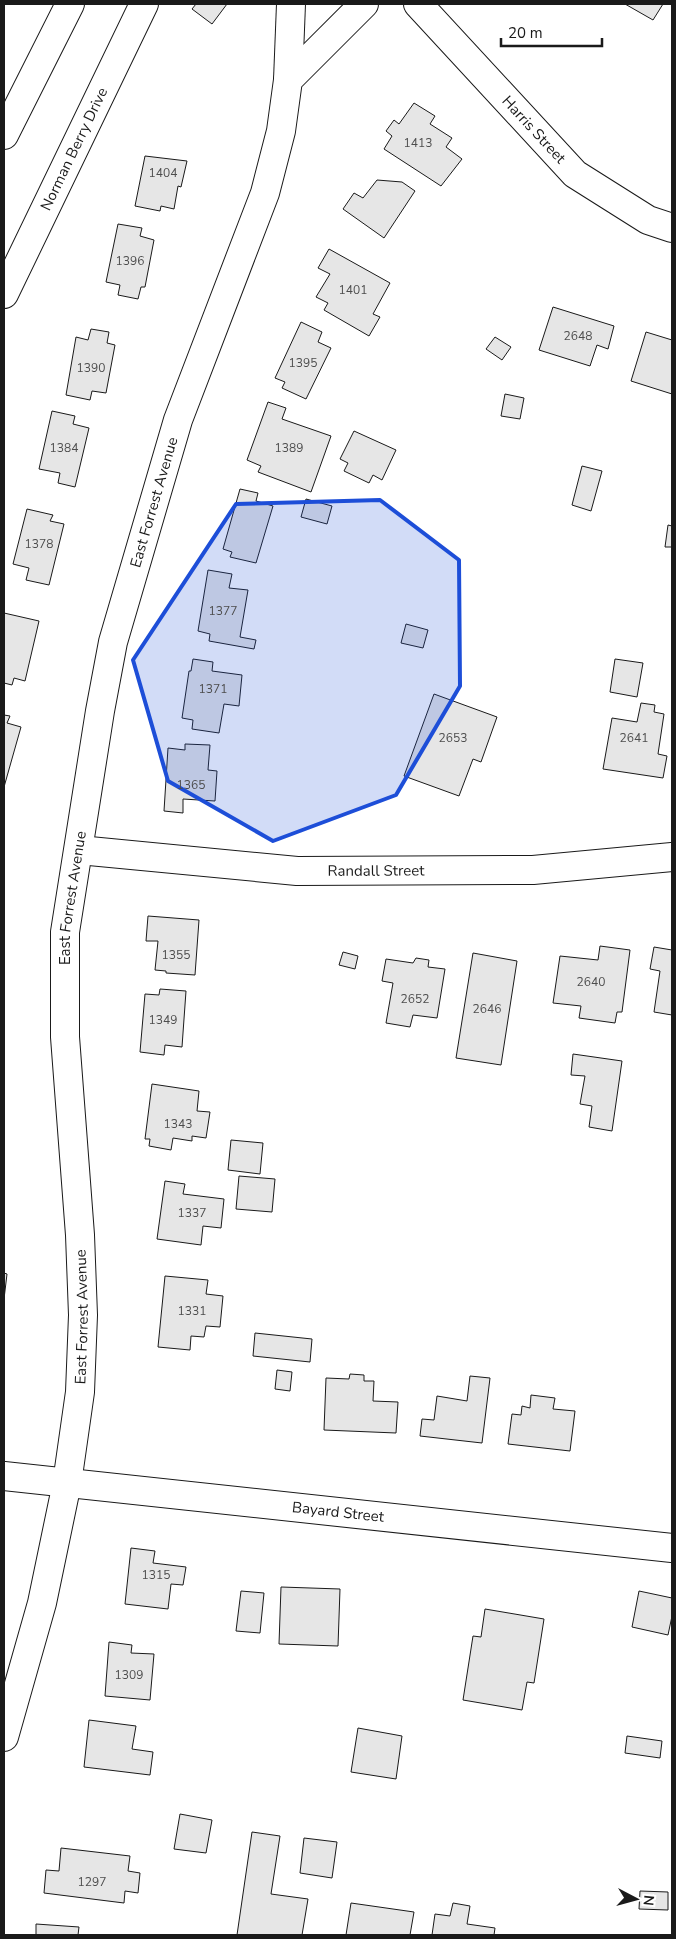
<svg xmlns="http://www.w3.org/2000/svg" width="676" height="1939" viewBox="0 0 676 1939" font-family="'Nunito Sans',sans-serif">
  <rect width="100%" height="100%" fill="#fff"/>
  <path fill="#e6e6e6" stroke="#1a1a1a" d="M196,4H227L212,24L192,9Z
    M625,4H663L653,20Z
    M414,103L435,116L430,124L452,138L446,147L462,159L441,186L384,149L392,136L386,131L394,120L399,124Z
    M145,156L187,161L181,187L178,186L174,209L161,206L160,211L135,206Z
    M377,180L402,182L415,191L384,238L343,209L354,193L363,198Z
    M118,224L142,228L140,236L154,240L145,287H141L138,299L118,295L120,285L106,282Z
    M329,249L390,283L373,314L380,317L369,336L324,310L328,303L316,297L330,274L318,268Z
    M553,307L614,326L608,349L597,345L590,366L539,350Z
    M301,322L322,332L318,342L331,348L306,399L282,388L285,382L275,378Z
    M91,329L109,332L107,343L115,345L106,393L92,391L90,400L66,395L76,337L88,340Z
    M646,332L672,340V394L631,381Z
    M495,337L511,347L502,360L486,349Z
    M505,394L524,398L520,419L501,416Z
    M268,402L286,408L282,419L331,436L311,492L258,472L261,466L247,460Z
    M52,411L75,416L73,424L89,428L75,487L58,483L60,473L39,469Z
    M354,431L396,450L382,480L373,475L369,483L344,471L348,463L340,459Z
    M582,466L602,471L591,511L572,505Z
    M240,489L258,493L256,501L273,506L256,563L230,557L232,552L223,549Z
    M306,499L332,506L327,524L301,517Z
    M27,509L53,515L50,521L64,524L49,585L26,580L29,568L13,564Z
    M668,525L672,526V547H665Z
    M208,570L232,574L229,588L248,590L240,637L256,640L254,649L209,641L210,634L198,631Z
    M4,613L39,621L25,681L14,678L12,685L4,683Z
    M406,624L428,630L423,648L401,643Z
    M193,659L213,662L212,671L242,675L239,706L224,704L219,733L192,729L193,720L182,718L189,671H191Z
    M615,659L643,663L637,697L610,692Z
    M434,694L497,717L481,762L473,759L459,796L404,776Z
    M641,703L655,705L654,712L664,714L658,754L667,756L663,778L603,769L612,718L637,722Z
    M4,715L10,716L7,723L21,727L4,787Z
    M185,744L210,745L208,770L217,771L215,801L183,799V813L164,811L168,748L185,750Z
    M148,916L199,920L195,975L166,973V971L155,970L158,941H146Z
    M600,946L630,950L622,1012H617L615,1023L579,1018L581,1006L553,1003L560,956L598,960Z
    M654,947L672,950V1015L654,1012L660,971L650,969Z
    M343,952L358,956L355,969L339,965Z
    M473,953L517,961L501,1065L456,1058Z
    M416,958L429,960L428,967L445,969L437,1018L413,1015L410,1027L386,1023L393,983L382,981L386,959L413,963Z
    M160,989L186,991L182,1047L165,1045L164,1055L140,1052L145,994L159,995Z
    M573,1054L622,1061L612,1131L589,1127L592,1106L580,1104L585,1076L571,1075Z
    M152,1084L199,1091L197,1111L210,1112L206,1138L192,1136V1141L173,1138L171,1150L149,1146L150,1139H145Z
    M231,1140L263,1143L260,1174L228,1170Z
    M239,1176L275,1179L272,1212L236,1209Z
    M165,1181L185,1184L183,1194L224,1199L221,1228L203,1226L201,1245L157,1239Z
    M4,1273L7,1274L4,1299Z
    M165,1276L208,1280L206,1294L223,1296L220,1327L206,1326L204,1337L191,1336L190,1350L158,1347Z
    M255,1333L312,1339L310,1362L253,1356Z
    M277,1370L292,1372L290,1391L275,1389Z
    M350,1374L364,1375V1381H374L373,1401L398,1402L396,1433L324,1430L326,1378L349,1379Z
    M470,1376L490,1378L482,1443L420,1436L422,1419L434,1420L437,1396L467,1401Z
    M531,1395L555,1398L553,1409L575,1411L570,1451L508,1444L512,1414L521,1415L522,1406L530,1408Z
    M131,1548L155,1551L153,1563L186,1567L183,1585L171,1584L168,1609L125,1604Z
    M281,1587L340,1589L338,1646L279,1644Z
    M241,1591L264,1593L260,1633L236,1631Z
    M639,1591L672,1598V1616L668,1635L632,1627Z
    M485,1609L544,1619L534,1683L527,1682L522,1710L463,1700L473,1636L481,1637Z
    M109,1642L132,1645L131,1653L154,1654L150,1700L105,1696Z
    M89,1720L136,1726L132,1749L153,1752L150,1775L84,1767Z
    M358,1728L402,1736L396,1779L351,1772Z
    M627,1736L662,1741L660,1758L625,1753Z
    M180,1814L212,1820L206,1853L174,1849Z
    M252,1832L280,1836L271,1894L308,1899L302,1935H237Z
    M304,1838L337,1842L332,1878L300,1873Z
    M61,1848L130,1856L128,1871L140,1873L138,1893L125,1891L124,1903L44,1893L46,1870L59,1871Z
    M640,1891L668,1892V1910L639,1909Z
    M351,1903L414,1912L410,1935H346Z
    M453,1903L470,1906L467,1924L495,1928L494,1935H432L435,1914L450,1916Z
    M36,1924L79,1927L78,1935H36Z"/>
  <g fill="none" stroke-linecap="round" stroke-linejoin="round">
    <g stroke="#1a1a1a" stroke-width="30">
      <g id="street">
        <path id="s1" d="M418,4L575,174L648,220L672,228"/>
        <path d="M288,80L291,4"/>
        <path id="s2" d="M79,850L297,871L533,870L672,857"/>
        <path id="s3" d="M4,1476L672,1548"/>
        <path id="s4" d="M4,1737L42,1603L67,1483L80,1392L83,1315L80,1235L65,1037V932L100,711L113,642L178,420L265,193L281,131L288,80L364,4"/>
      </g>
    </g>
    <g stroke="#1a1a1a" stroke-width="30">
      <g id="secondary">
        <path d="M4,135L70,4"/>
        <path id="s5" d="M4,294L144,4"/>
      </g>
    </g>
    <use href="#street" stroke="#fff" stroke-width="28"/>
    <use href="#secondary" stroke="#fff" stroke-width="28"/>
  </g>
  <path fill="#1d4ed8" fill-opacity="0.2" stroke="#1d4ed8" stroke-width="4" stroke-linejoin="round" d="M380,500L459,560L460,686L396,795L273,841L168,781L133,660L236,504Z"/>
  <g text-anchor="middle" stroke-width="4" stroke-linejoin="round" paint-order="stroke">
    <g font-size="12" fill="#4d4d4d">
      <text x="418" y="147">1413</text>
      <text x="163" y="177">1404</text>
      <text x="130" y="265">1396</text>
      <text x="353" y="294">1401</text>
      <text x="578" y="340">2648</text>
      <text x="303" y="367">1395</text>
      <text x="91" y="372">1390</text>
      <text x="64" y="452">1384</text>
      <text x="289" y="452">1389</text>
      <text x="39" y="548">1378</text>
      <text x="223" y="615">1377</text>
      <text x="213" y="693">1371</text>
      <text x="453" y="742">2653</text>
      <text x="634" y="742">2641</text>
      <text x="191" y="789">1365</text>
      <text x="176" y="959">1355</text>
      <text x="591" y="986">2640</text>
      <text x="415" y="1003">2652</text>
      <text x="487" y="1013">2646</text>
      <text x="163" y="1024">1349</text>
      <text x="178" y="1128">1343</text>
      <text x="192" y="1217">1337</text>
      <text x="192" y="1315">1331</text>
      <text x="156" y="1579">1315</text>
      <text x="129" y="1679">1309</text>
      <text x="92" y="1886">1297</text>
    </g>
    <g font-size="15" fill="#1a1a1a" stroke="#fff">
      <text dy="5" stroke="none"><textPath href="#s1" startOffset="171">Harris Street</textPath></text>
      <text dy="5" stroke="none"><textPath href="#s5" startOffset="161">Norman Berry Drive</textPath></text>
      <text dy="5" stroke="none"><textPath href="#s4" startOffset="1254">East Forrest Avenue</textPath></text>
      <text dy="5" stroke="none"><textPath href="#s2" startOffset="298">Randall Street</textPath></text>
      <text dy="5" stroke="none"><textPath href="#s4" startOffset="849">East Forrest Avenue</textPath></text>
      <text dy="5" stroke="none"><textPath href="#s4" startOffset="429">East Forrest Avenue</textPath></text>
      <text dy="5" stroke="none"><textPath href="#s3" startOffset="336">Bayard Street</textPath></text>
    </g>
  </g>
  <rect width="676" height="1939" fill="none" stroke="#1a1a1a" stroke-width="10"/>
  <g transform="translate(636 1899) rotate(96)" stroke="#ffffff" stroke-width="4" paint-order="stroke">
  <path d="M0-4L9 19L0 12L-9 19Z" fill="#1a1a1a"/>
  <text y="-8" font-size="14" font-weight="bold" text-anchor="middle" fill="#1a1a1a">N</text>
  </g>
  <path d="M501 38v8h101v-8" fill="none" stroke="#1a1a1a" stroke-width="2.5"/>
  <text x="508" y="38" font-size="15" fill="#1a1a1a" stroke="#ffffff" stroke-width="4" paint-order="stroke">20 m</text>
</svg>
